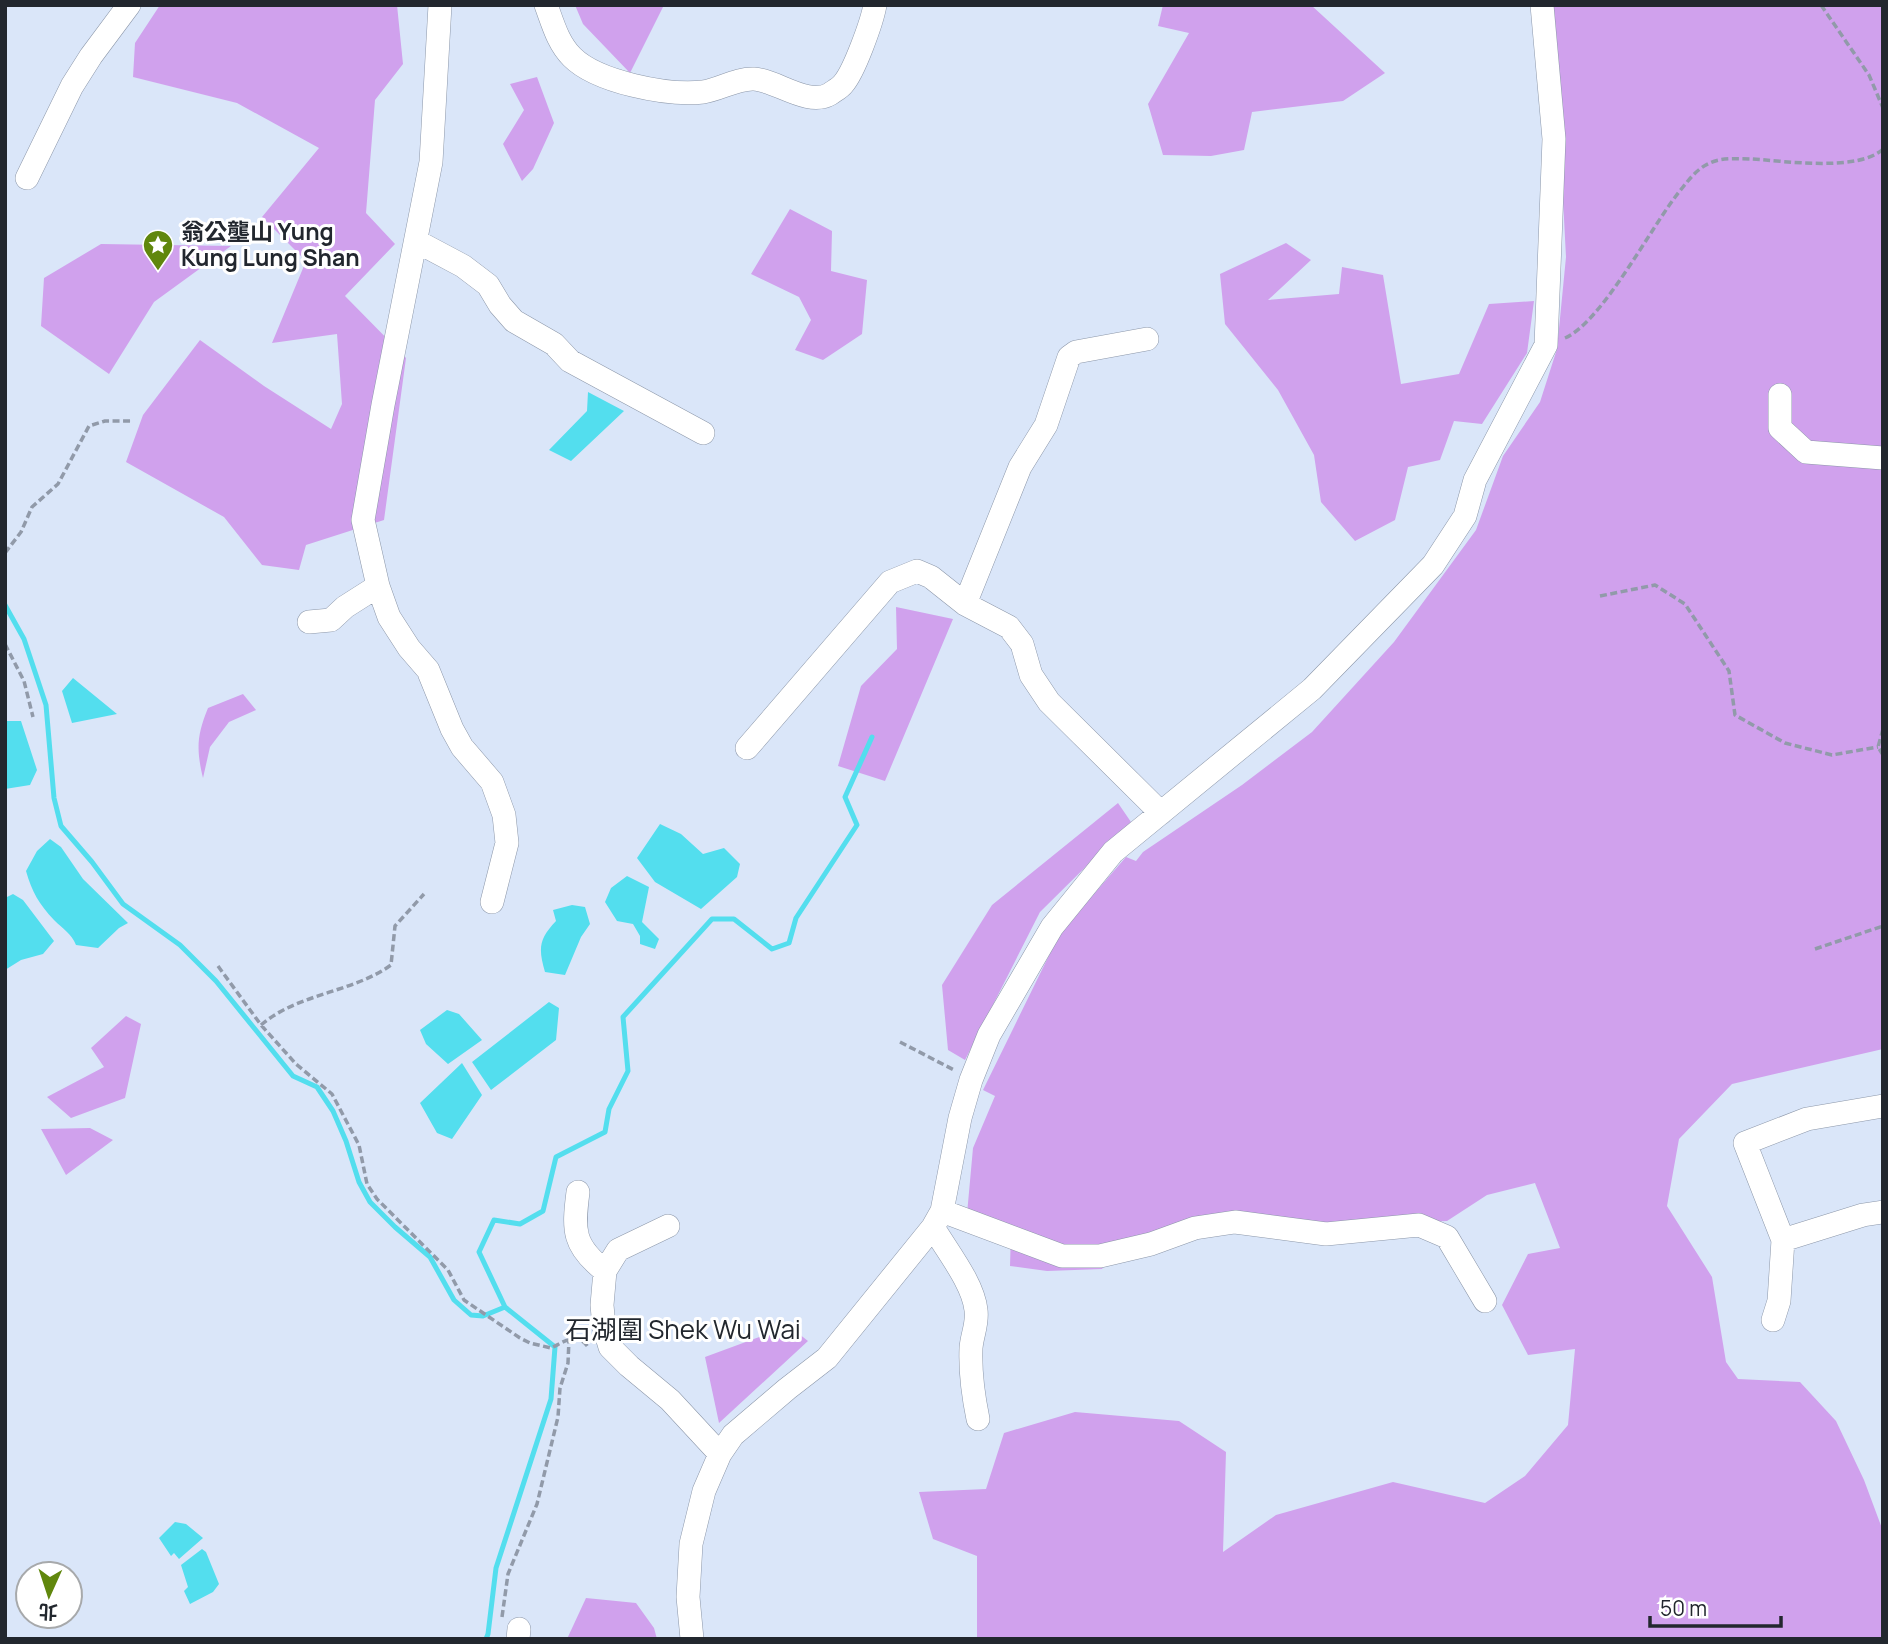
<svg xmlns="http://www.w3.org/2000/svg" width="1888" height="1644" viewBox="0 0 1888 1644" font-family="Manrope,'Noto Sans TC',sans-serif">
  <rect width="100%" height="100%" fill="#dae6f9"/>
  <path fill="#d0a1ed" d="M160,5H397L403,64L375,100L366,213L395,244L345,296L406,358L384,520L306,545L299,570L262,565L224,517L126,462L143,415L200,340L264,386L331,429L342,404L337,334L272,343L306,261L262,217L319,148L237,103L133,77L135,43Z
    M575,5H664L630,73L583,24Z
    M1163,5H1311L1385,73L1343,101L1252,112L1244,150L1211,156L1163,155L1148,104L1189,33L1158,26Z
    M1553,5H1883V1049L1732,1084L1679,1139L1667,1206L1712,1277L1726,1362L1738,1379L1800,1382L1836,1421L1864,1480L1883,1531V1639H977V1556L933,1539L919,1492L986,1489L1004,1433L1075,1412L1179,1421L1226,1452L1223,1552L1276,1515L1393,1482L1485,1503L1525,1476L1568,1425L1575,1349L1528,1355L1502,1305L1528,1254L1560,1248L1535,1183L1487,1195L1447,1221L1398,1223L1341,1231L1212,1218L1119,1245L1102,1269L1047,1271L1010,1266L1011,1232L967,1214L973,1148L995,1096L983,1090L1060,933L1126,857L1136,861L1143,852L1242,785L1312,732L1394,642L1476,530L1503,456L1540,402L1557,349L1566,257Z
    M537,77L554,123L533,169L522,181L503,144L524,110L510,84Z
    M790,209L832,231L831,271L867,280L862,334L823,360L795,350L811,320L799,297L751,274Z
    M1286,243L1311,260L1268,300L1339,294L1342,267L1383,275L1401,384L1459,374L1489,304L1534,301L1527,353L1482,424L1454,421L1440,460L1408,467L1395,520L1355,541L1321,502L1314,455L1278,390L1225,324L1220,274Z
    M101,244L231,246L154,302L109,374L41,326L44,278Z
    M896,607L953,619L885,781L838,766L861,686L897,649Z
    M243,694L256,710L229,722L210,747L203,778C196,749 197,735 208,708Z
    M1118,803L1131,822L1040,912L965,1060L948,1050L942,985L992,905Z
    M126,1016L141,1024L125,1098L71,1118L47,1097L104,1067L91,1048Z
    M90,1128L113,1140L66,1175L41,1129Z
    M789,1326L808,1341L719,1423L705,1357Z
    M586,1598L636,1603L654,1628L657,1639H567Z"/>
  <path fill="#53deee" d="M588,392L624,411L571,461L549,450L587,411Z
    M73,678L117,714L72,723L62,691Z
    M5,721H21L37,770L30,785L5,789Z
    M660,824L681,834L703,854L724,848L740,864L737,877L701,909L655,882L637,858Z
    M50,839L61,847L83,879L128,923L119,928L98,948L76,945C71,933 63,929 54,920C39,904 32,892 26,871L37,851Z
    M627,876L649,887L642,922L659,939L655,949L640,944V936L633,924L617,921L605,902L611,888Z
    M13,894L23,900L54,941L43,954L21,960L5,970V898Z
    M572,905L585,907L590,924L581,937L565,975L545,972C538,948 539,939 556,921L553,910Z
    M549,1002L559,1008L556,1040L491,1090L472,1062Z
    M447,1010L459,1014L482,1040L448,1064L426,1044L420,1030Z
    M462,1063L482,1095L452,1139L437,1133L420,1103Z
    M175,1522L186,1524L203,1538L179,1559L174,1553L171,1556L159,1538Z
    M202,1549L206,1552L219,1584L213,1592L190,1604L184,1591L188,1587L181,1565Z"/>
  <g fill="none" stroke-linecap="round" stroke-linejoin="round">
    <path stroke="#53deee" stroke-width="5" d="M5,605L24,639L46,705L54,798L61,826L92,862L123,904L180,945L216,981L293,1076L317,1087L333,1111L346,1141L359,1182L370,1202L395,1227L430,1257L454,1300L471,1315L483,1316L505,1307
      M486,1639L488,1634L496,1568L551,1399L555,1347L505,1307L479,1252L494,1220L520,1224L543,1211L556,1157L605,1132L609,1109L628,1071L623,1017L712,919H734L772,949L789,943L796,918L857,825L845,797L872,737"/>
    <g stroke="#8c97a9" stroke-width="24">
      <path id="minor" d="M440,5L431,162L383,405L363,520L378,586L389,617L409,648L428,670L452,729L462,747L492,782L504,815L507,843L492,902
        M546,5C553,24 558,43 572,57C597,82 667,96 703,92C719,90 737,78 754,79C776,80 808,107 830,94C834,91 840,88 843,84C854,72 872,22 875,5
        M27,178L72,86L91,56L129,5
        M416,241L463,266L488,285L500,305L514,321L554,344L570,361L703,433
        M1780,395V428L1806,452L1883,458
        M965,604L1020,467L1046,425L1069,357L1076,352L1147,339
        M309,622L331,620L345,607L378,586
        M747,748L890,582L917,571L931,577L965,604L1009,627L1022,644L1031,675L1049,702L1161,813
        M578,1192C573,1231 573,1246 605,1271
        M942,1211L1062,1256H1100L1151,1244L1195,1228L1235,1222L1326,1234L1419,1225L1447,1237L1485,1301
        M668,1226L618,1250L605,1271L602,1305L604,1327L610,1347L629,1366L670,1400L720,1454
        M933,1227C947,1251 973,1283 976,1310C978,1323 972,1335 971,1348C970,1372 973,1395 978,1419
        M1783,1240L1863,1215L1883,1212
        M1773,1320L1779,1301L1783,1240L1745,1143L1807,1119L1883,1106
        M518,1639L519,1629
        M692,1639L688,1597L691,1544L704,1491L720,1454L733,1435L787,1389L827,1358L933,1227L942,1211L960,1118L971,1080L989,1035L1052,927L1113,852L1312,689L1433,565L1465,516L1475,480L1546,345L1554,139L1542,5"/>
    </g>
    <path stroke="#919aa9" stroke-width="3.5" stroke-dasharray="7 3.5" stroke-linecap="butt" d="M1821,5L1869,75L1883,108
      M1565,338C1602,322 1651,227 1679,192C1688,181 1696,169 1710,163C1722,157 1739,159 1752,159C1784,161 1859,172 1883,149
      M5,553L21,532L32,507L58,484L89,426L105,421H132
      M1600,596L1655,585L1685,604L1729,671L1735,715L1785,743L1832,755L1878,747
      M5,644L24,681L33,717
      M1883,729L1878,747L1883,755
      M1815,949L1883,926
      M218,966L261,1025L296,1064L332,1094L359,1145L367,1184L377,1199L448,1270L464,1300L520,1338L530,1343L551,1348C564,1342 577,1331 588,1347
      M261,1025C298,993 352,993 391,965L395,926L424,894
      M900,1042L954,1070
      M502,1617L508,1574L537,1504L558,1417L560,1388L568,1363L569,1339"/>
    <use href="#minor" stroke="#fff" stroke-width="23"/>
  </g>
  <defs>
    <g id="sight-pin" transform="scale(1.575)"><path d="M0 17L-7.5 6A9.5 9.5 0 1 1 7.5 6Z" fill="#60870d" stroke="#fff"/><path d="M0-6L1.8-2.2L6-1.7L2.9 1.2L3.7 5.4L0 3.3L-3.7 5.4L-2.9 1.2L-6-1.7L-1.8-2.2Z" fill="#fff"/></g>
  </defs>
  <g fill-rule="evenodd">
    <use href="#sight-pin" x="158" y="245"/>
  </g>
  <g text-anchor="middle" stroke-width="6" stroke-linejoin="round" paint-order="stroke">
    <g font-size="23" font-weight="bold" fill="#22272e" stroke="#fff" text-anchor="start">
      <text x="181" y="240">翁公壟山 Yung<tspan x="181" dy="26">Kung Lung Shan</tspan></text>
    </g>
    <g font-size="26" fill="#22272e" stroke="#fff">
      <text x="683" y="1339">石湖圍 Shek Wu Wai</text>
    </g>
  </g>
  <rect width="1888" height="1644" fill="none" stroke="#22272e" stroke-width="14"/>
  <g transform="translate(49 1595) rotate(183)"><circle r="33" fill="#ffffff" stroke="#a7a9ab" stroke-width="2"/>
  <path d="M0-5L12 26L0 18L-12 26Z" fill="#60870d"/>
  <text y="-10" font-size="19" font-weight="bold" text-anchor="middle" fill="#22272e">北</text>
  </g>
  <path d="M1650 1616v10h131v-10" fill="none" stroke="#22272e" stroke-width="3.5"/>
  <text x="1660" y="1616" font-size="21" fill="#22272e" stroke="#ffffff" stroke-width="5" paint-order="stroke">50 m</text>
</svg>
